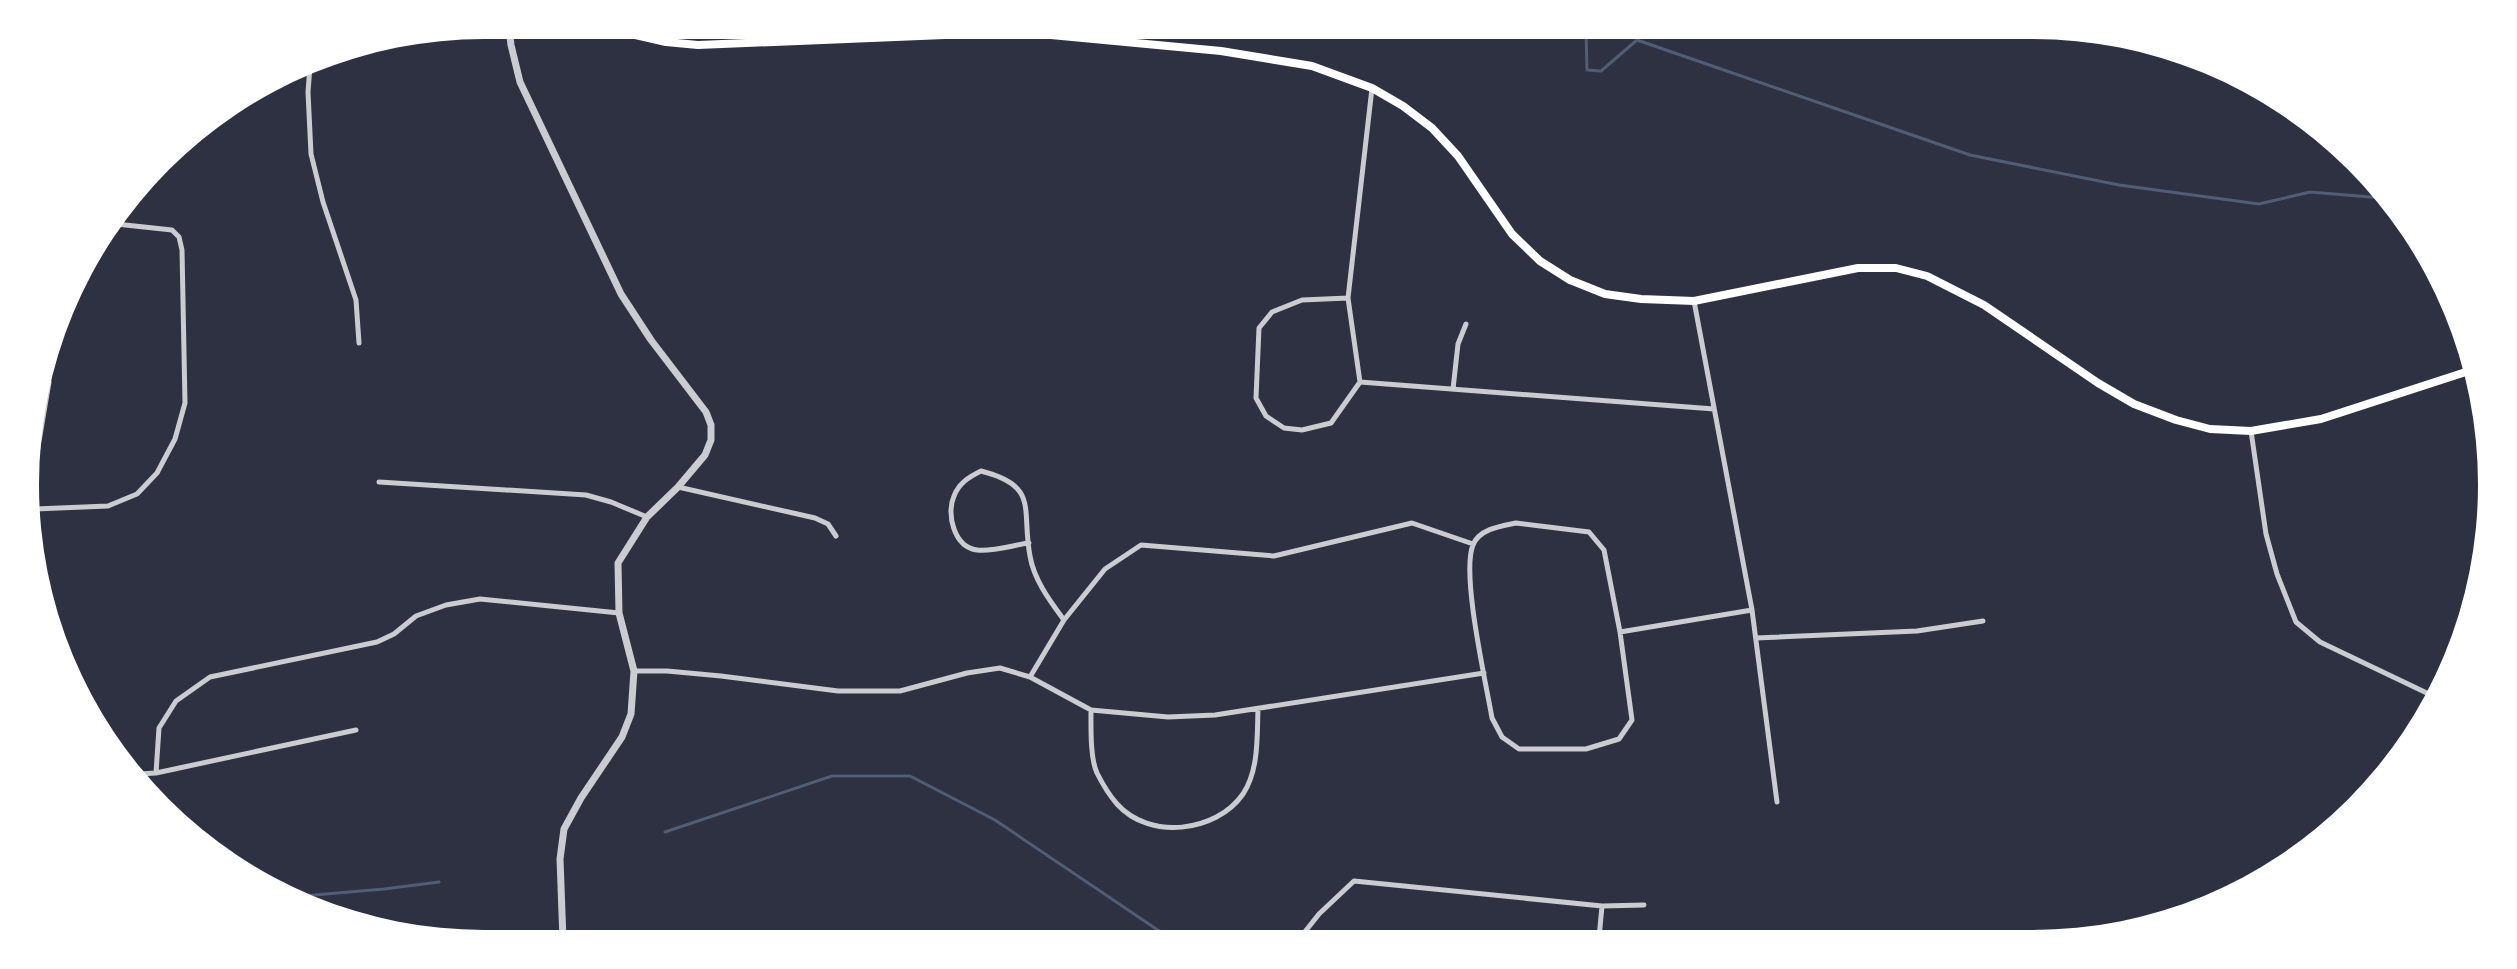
<svg xmlns="http://www.w3.org/2000/svg" width="2517" height="969" viewBox="0 0 2517 969" font-family="'Source Sans 3',sans-serif">
  <rect width="100%" height="100%" fill="#2d3142"/>
  <g fill="none" stroke-linecap="round" stroke-linejoin="round">
    <path stroke="#4f5d75" stroke-width="3" d="M1586,28L1587,70L1601,71L1637,40L1970,155L2119,185L2259,204L2310,192L2382,198L2388,201
      M665,832L832,776H910L995,820L1171,939
      M291,897L384,889L439,882"/>
    <path stroke="#caccd0" stroke-width="5" d="M310,66L308,92L311,154L323,202L356,300L359,343
      M1348,298L1302,300L1272,312L1259,328L1256,398L1266,416L1284,428L1302,430L1331,423L1360,382
      M1694,301L1752,610L1777,802
      M1360,382L1714,409
      M1360,382L1348,298L1372,88
      M1453,389L1458,344L1466,324
      M2251,431L2266,534L2277,574L2296,622L2320,642L2431,695
      M34,471L49,382
      M379,482L586,495L611,502L647,517
      M678,487L815,518L828,524L836,536
      M35,509L108,506L137,494L157,473L175,439L185,403L182,250L179,237L172,230L116,224
      M1516,523L1589,532L1604,550L1620,632L1632,720L1619,739L1586,749H1519L1502,737L1492,718C1486,683 1461,574 1473,545C1479,529 1501,526 1516,523Z
      M1029,543C1013,545 993,552 977,550C954,547 946,514 954,496C959,483 969,477 981,471C1040,486 1021,509 1030,556C1034,580 1050,601 1064,620
      M1620,632L1752,610
      M1756,638L1917,631L1983,621
      M634,671H667L721,676L838,691H900L967,673L1000,668L1030,677L1091,710L1168,717L1215,715L1484,673
      M1030,677L1064,620L1105,569L1141,545L1274,556L1412,523L1473,544
      M1091,710C1091,727 1090,758 1097,773C1102,783 1110,796 1117,804C1149,840 1216,833 1243,794C1259,770 1257,736 1258,709
      M156,773L159,728L176,701L210,677L377,642L394,634L416,616L446,605L480,599L619,613
      M139,774L156,773L356,730
      M1300,938L1319,914L1354,881L1602,906L1644,905
      M1599,938L1602,906"/>
    <path stroke="#caccd0" stroke-width="7" d="M509,28L511,45L520,82L621,294L651,340L706,412L711,425V440L705,455L678,487L647,517L618,563L619,613L634,671L631,714L622,737L581,798L564,829L560,859L563,940"/>
    <path stroke="#fff" stroke-width="8" d="M605,28L666,42L698,45L1019,32L1221,51L1312,66L1372,88L1403,106L1432,128L1458,156L1512,234L1540,261L1570,280L1605,294L1641,299L1694,301L1858,268H1896L1927,276L1984,305L2098,383L2134,404L2176,420L2210,429L2251,431L2321,419L2472,370"/>
  </g>
  <path d="M0 0H2517V969H0ZM484 39H2033A445 445 0 0 1 2478 484V485A445 445 0 0 1 2033 930H484A445 445 0 0 1 39 485V484A445 445 0 0 1 484 39Z" fill="#fff" fill-rule="evenodd"/>
</svg>
